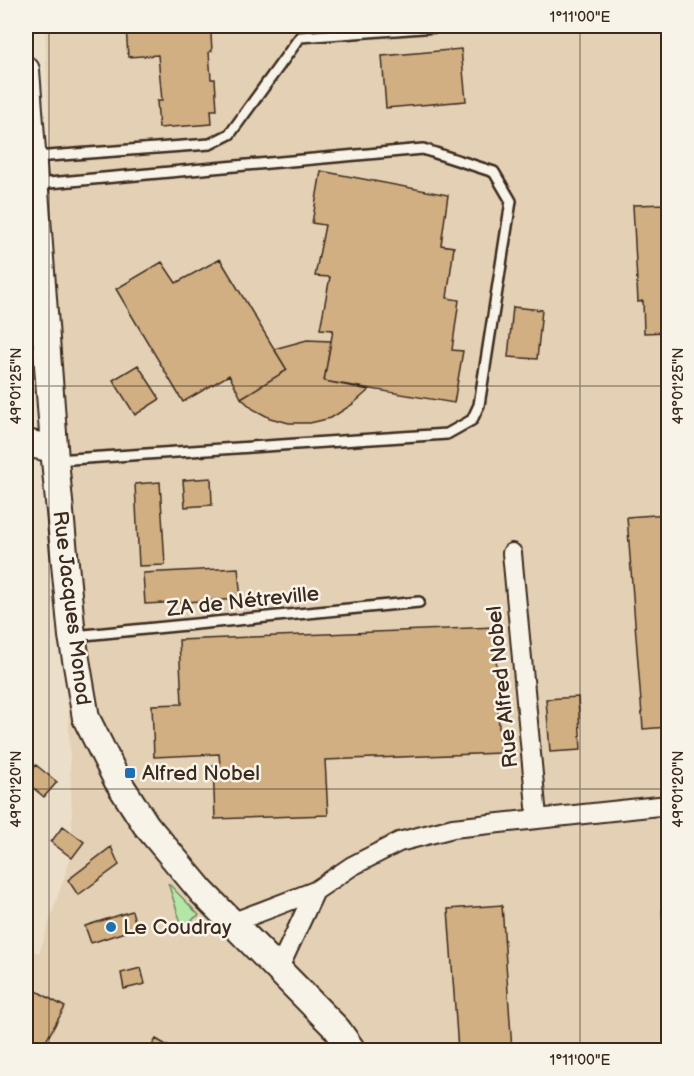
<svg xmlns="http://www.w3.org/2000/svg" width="694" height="1076" viewBox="0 0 694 1076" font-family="'Balsamiq Sans',sans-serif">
  <rect width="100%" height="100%" fill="#ecdfca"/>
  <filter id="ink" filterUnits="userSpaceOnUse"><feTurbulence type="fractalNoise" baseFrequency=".0167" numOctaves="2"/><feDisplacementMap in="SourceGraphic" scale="12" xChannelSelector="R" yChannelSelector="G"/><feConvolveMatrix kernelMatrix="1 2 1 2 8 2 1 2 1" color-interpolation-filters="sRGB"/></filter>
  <g filter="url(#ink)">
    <path fill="#e4d1b5" d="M45,26H668V1050H26V948L39,953L73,850Z"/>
    <path fill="#b3e6a7" stroke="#778862" stroke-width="1.5" d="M168,883L199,915L182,926Z"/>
    <path fill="#d1af83" stroke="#3b2a1e" stroke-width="1.5" d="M126,26H216L211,35L212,51L209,52L211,79H215L217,110H211L212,124L159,128L157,101H162L158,55L128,57Z
      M461,49L466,101L386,108L382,56Z
      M321,171L448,195L441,245L454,247L447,298L459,300L452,350L463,351L454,403L324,381L333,330L320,329L330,277L315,276L325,225L312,223Z
      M668,204V332L644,333L643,301L638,302L633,205Z
      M220,259L287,370L241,398L229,375L183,402L116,289L162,262L176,283Z
      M513,307L542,310L537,359L508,357Z
      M307,340L331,341L324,381L369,390L353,404L331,418L310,423H289L270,418L253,409L241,398L287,370L274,349Z
      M138,365L160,399L135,415L113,380Z
      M211,478L212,505L185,507L183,480Z
      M160,482L165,565L139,566L135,484Z
      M668,514V727L643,729L627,517Z
      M238,568L241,599L145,604L143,573Z
      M495,627L500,753L325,760L328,815L215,819L213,765H220L219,754L154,757L152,705L182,704L179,640Z
      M578,697L581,750L550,752L546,699Z
      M36,765L57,782L44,797L26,782V778Z
      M63,826L84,842L72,858L51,842Z
      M111,847L119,865L78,895L68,880Z
      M502,905L512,1050H458L448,909Z
      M668,910V965H666L662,911Z
      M132,911L137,928L91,943L85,926Z
      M141,968L145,984L124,989L121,973Z
      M26,985L65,1007L41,1050H26Z
      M156,1039L175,1050H149Z"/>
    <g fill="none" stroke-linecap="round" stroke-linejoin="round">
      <g stroke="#3b2a1e" stroke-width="14">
        <path id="lane" d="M35,157L210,144L230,134L300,37L450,26
          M38,184L423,149L494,172L511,201L479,405L472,420L447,434L56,460
          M74,636L419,602"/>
      </g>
      <g stroke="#3b2a1e" stroke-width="22">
        <path id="street" d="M512,553L537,817
          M234,922L315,891L352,866L399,842L453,828L668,805
          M279,968L315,891"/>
      </g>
      <g stroke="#3b2a1e" stroke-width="30">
        <path id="secondary" d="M26,70L55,460L72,636L86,718L117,780L146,825L202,892L337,1029L352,1050
          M26,443L54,449"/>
      </g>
      <use href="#lane" stroke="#f7f3e8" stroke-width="9"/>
      <use href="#street" stroke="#f7f3e8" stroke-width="18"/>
      <use href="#secondary" stroke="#f7f3e8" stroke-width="26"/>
    </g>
  </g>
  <path fill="none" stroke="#3b2a1e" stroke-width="1.5" stroke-opacity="0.45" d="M49,26V1050M580,26V1050M26,386H668M26,789H668"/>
  <g fill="#1f6fb2" stroke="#f7f3e8" stroke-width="2">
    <rect x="124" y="767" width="12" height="12" rx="3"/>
    <circle cx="111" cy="927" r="6"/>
  </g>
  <g text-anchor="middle" stroke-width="5" stroke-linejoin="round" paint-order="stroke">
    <g font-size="21" fill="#3b2a1e" stroke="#f7f3e8">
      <text transform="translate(243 601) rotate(-6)" y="7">ZA de Nétreville</text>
      <text transform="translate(72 608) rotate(83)" y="7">Rue Jacques Monod</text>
      <text transform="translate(502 687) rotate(-96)" y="7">Rue Alfred Nobel</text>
    </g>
    <g font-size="21" fill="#3b2a1e" stroke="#f7f3e8" text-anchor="start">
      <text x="142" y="780">Alfred Nobel</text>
      <text x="123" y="934">Le Coudray</text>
    </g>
  </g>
  <rect width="694" height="1076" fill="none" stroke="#f7f3e8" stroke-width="66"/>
  <rect x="33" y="33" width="628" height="1010" fill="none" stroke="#3b2a1e" stroke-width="2"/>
  <g font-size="15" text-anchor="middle" fill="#3b2a1e">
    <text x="580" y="22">1°11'00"E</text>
    <text transform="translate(16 386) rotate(-90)" y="5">49°01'25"N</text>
    <text transform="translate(678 386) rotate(-90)" y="5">49°01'25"N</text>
    <text transform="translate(16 789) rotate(-90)" y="5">49°01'20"N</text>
    <text transform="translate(678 789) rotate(-90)" y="5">49°01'20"N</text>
    <text x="580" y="1065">1°11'00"E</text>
  </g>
</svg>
